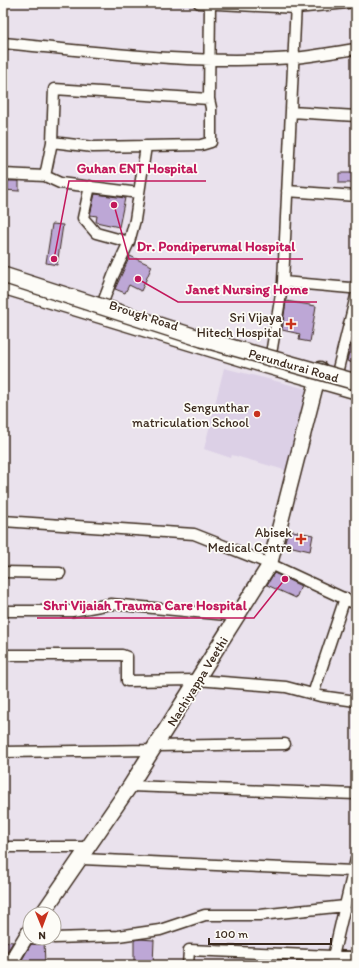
<svg xmlns="http://www.w3.org/2000/svg" width="359" height="968" viewBox="0 0 359 968" font-family="Itim,sans-serif">
  <rect width="100%" height="100%" fill="#eae2ed"/>
  <filter id="ink" filterUnits="userSpaceOnUse"><feTurbulence type="fractalNoise" baseFrequency=".025" numOctaves="2"/><feDisplacementMap in="SourceGraphic" scale="8" xChannelSelector="R" yChannelSelector="G"/><feConvolveMatrix kernelMatrix="1 2 1 2 8 2 1 2 1" color-interpolation-filters="sRGB"/></filter>
  <g filter="url(#ink)">
    <path fill="#dcd0e6" d="M224,368L307,389L288,471L232,455L231,458L204,449Z"/>
    <path fill="#bda7d6" stroke="#3b2a1e" d="M339,173H356V183H339Z
      M3,181H19V191L3,190Z
      M95,194L125,198L119,227L96,222L97,216L90,215Z
      M52,224L63,225L57,265L46,263Z
      M130,256L152,266L141,291L129,285L125,293L115,289Z
      M286,301L316,306L310,342L299,340L300,334L282,330Z
      M351,343L356,345V364L347,361Z
      M288,530L313,535L310,551L284,545Z
      M274,573L301,586L296,598L267,585Z
      M140,939L154,940L153,965H134V940Z
      M44,940L45,965H19L31,944H41Z
      M3,941L13,942L3,958Z"/>
    <g fill="none" stroke-linecap="round" stroke-linejoin="round">
      <g stroke="#3b2a1e" stroke-width="13">
        <path id="street" d="M199,3L296,8L347,3
          M3,43C98,52 197,65 293,58C314,56 335,52 356,49
          M291,112L356,116
          M52,142L93,147L201,145L211,142V108L209,99L210,4
          M3,174L45,176L60,183L139,193
          M45,176L52,142L54,89L209,99
          M90,186L83,218L96,233L129,242
          M287,191L356,196
          M283,282L350,288L356,287
          M103,302L113,276L129,242L135,220L146,146
          M271,354L283,282L296,3
          M337,373L356,296
          M3,521L194,534L270,564L356,604
          M3,572L60,573
          M3,611H72L111,604L238,616
          M3,655H122L127,657V681L197,680L286,687L320,696L356,701
          M313,694L345,598
          M156,746L285,744
          M3,752L153,750
          M130,786L356,794
          M3,847H88
          M82,859L353,871
          M24,938H38
          M54,938L118,936L160,930L205,915H260L345,906
          M188,965L189,950L356,957
          M331,965L356,859"/>
      </g>
      <g stroke="#3b2a1e" stroke-width="17">
        <path id="secondary" d="M42,914L130,786L270,564L320,369
          M9,965L30,930"/>
      </g>
      <g stroke="#3b2a1e" stroke-width="18">
        <path id="primary" d="M3,286L261,364L356,391"/>
      </g>
      <use href="#street" stroke="#fdfcf7" stroke-width="10"/>
      <use href="#secondary" stroke="#fdfcf7" stroke-width="14"/>
      <use href="#primary" stroke="#fdfcf7" stroke-width="15"/>
      <g stroke="#3b2a1e" stroke-width="18" stroke-linecap="butt">
        <path id="primary-bridge" d="M3,275L202,339L356,382"/>
      </g>
      <use href="#primary-bridge" stroke="#fdfcf7" stroke-width="15"/>
    </g>
  </g>
  <g fill="#c8321e" stroke="#fdfcf7" stroke-width="1.5">
    <path d="M289 318h4v4h4v4h-4v4h-4v-4h-4v-4h4z"/>
    <circle cx="257" cy="414" r="4"/>
    <path d="M299 533h4v4h4v4h-4v4h-4v-4h-4v-4h4z"/>
  </g>
  <g text-anchor="middle" stroke-width="3.5" stroke-linejoin="round" paint-order="stroke">
    <g font-size="13" fill="#3b2a1e" stroke="#fdfcf7">
      <text transform="translate(144 315) rotate(18)" y="5">Brough Road</text>
      <text transform="translate(294 365) rotate(16)" y="5">Perundurai Road</text>
      <text transform="translate(197 681) rotate(-58)" y="5">Nachiyappa Veethi</text>
    </g>
    <g font-size="13" fill="#3b2a1e" stroke="#fdfcf7" text-anchor="end">
      <text x="282" y="322">Sri Vijaya<tspan x="282" dy="15">Hitech Hospital</tspan></text>
      <text x="249" y="412">Sengunthar<tspan x="249" dy="15">matriculation School</tspan></text>
      <text x="292" y="537">Abisek<tspan x="292" dy="15">Medical Centre</tspan></text>
    </g>
  </g>
  <path fill="none" stroke="#c2185b" stroke-width="1.5" d="M54 259L69 181H206M114 205L129 259H303M138 279L178 302H317M285 579L254 618H37"/>
  <g fill="#c2185b" stroke="#fdfcf7" stroke-width="1.5">
    <circle cx="54" cy="259" r="4"/>
    <circle cx="114" cy="205" r="4"/>
    <circle cx="138" cy="279" r="4"/>
    <circle cx="285" cy="579" r="4"/>
  </g>
  <g font-size="14" text-anchor="middle" font-weight="bold" fill="#c2185b" stroke="#fdfcf7" stroke-width="3.5" stroke-linejoin="round" paint-order="stroke">
    <text x="137" y="173">Guhan ENT Hospital</text>
    <text x="216" y="251">Dr. Pondiperumal Hospital</text>
    <text x="247" y="294">Janet Nursing Home</text>
    <text x="145" y="610">Shri Vijaiah Trauma Care Hospital</text>
  </g>
  <rect width="359" height="968" fill="none" stroke="#fdfcf7" stroke-width="16"/>
  <rect x="8" y="8" width="343" height="952" fill="none" stroke="#3b2a1e" stroke-width="1.5" filter="url(#ink)"/>
  <g transform="translate(42 926) rotate(179)"><circle r="19" fill="#fdfcf7" stroke="#afa8a0"/>
  <path d="M0-3L7 15L0 10L-7 15Z" fill="#c8321e"/>
  <text y="-6" font-size="11" font-weight="bold" text-anchor="middle" fill="#3b2a1e">N</text>
  </g>
  <path d="M209 938v6h122v-6" fill="none" stroke="#3b2a1e" stroke-width="2"/>
  <text x="215" y="938" font-size="12" fill="#3b2a1e" stroke="#fdfcf7" stroke-width="3" paint-order="stroke">100 m</text>
</svg>
